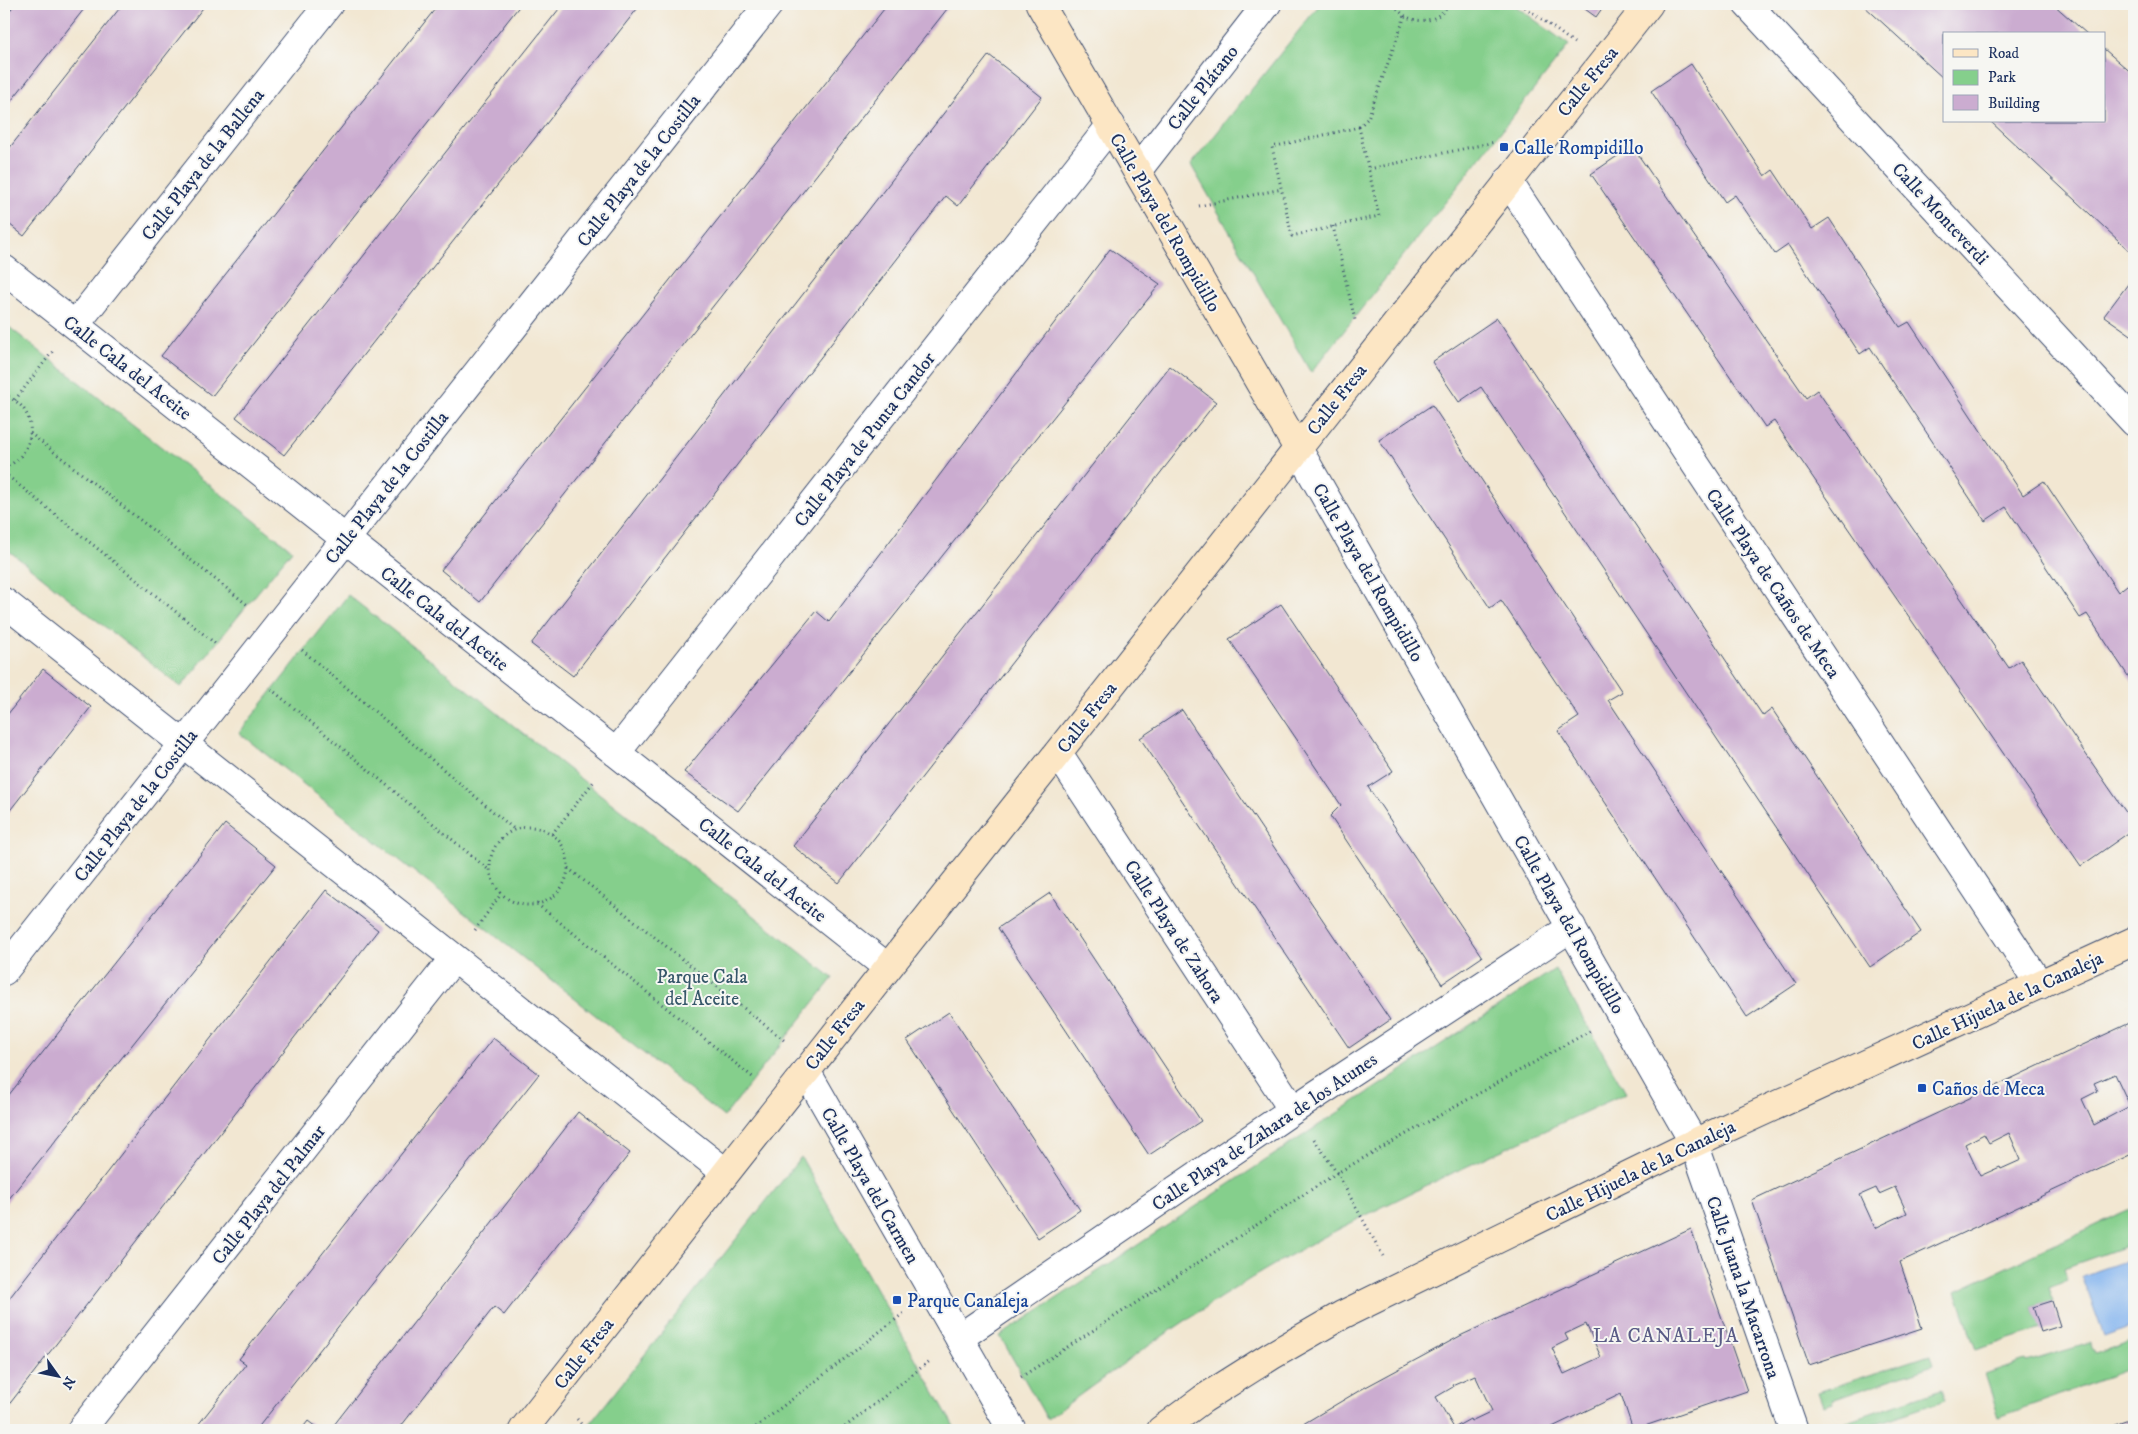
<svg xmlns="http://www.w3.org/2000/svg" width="2138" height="1434" viewBox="0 0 2138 1434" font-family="'IM FELL DW Pica',serif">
  <rect width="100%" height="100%" fill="#f6f6f2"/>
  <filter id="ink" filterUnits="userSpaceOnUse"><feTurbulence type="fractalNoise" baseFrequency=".02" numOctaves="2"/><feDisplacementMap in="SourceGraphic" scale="10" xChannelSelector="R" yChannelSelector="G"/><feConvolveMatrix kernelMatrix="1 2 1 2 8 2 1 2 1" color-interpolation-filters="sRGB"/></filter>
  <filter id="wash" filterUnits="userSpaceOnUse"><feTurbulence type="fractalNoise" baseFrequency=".0096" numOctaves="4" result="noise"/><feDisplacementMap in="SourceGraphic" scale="20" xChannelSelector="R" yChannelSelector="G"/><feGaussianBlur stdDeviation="1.12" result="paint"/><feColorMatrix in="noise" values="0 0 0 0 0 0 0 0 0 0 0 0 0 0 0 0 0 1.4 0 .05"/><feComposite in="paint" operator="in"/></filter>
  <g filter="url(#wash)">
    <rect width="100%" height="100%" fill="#f2e7d2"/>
    <path fill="#85cf8c" stroke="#507f75" d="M1320,4H1513L1569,45L1311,373L1191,165Z
      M4,323L292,550L181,687L4,547Z
      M348,595L833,978L724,1117L239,733Z
      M1555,969L1626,1093C1511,1147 1393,1197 1282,1260C1200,1307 1124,1363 1047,1419L1000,1336Z
      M801,1157L956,1430H585Z
      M2134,1207V1243L2064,1268L2068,1280L2049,1288L2054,1301L2033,1307L2041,1329L1976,1350L1956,1291Z
      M2134,1340V1368L1999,1417L1985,1374L2026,1360L2027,1362L2090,1343L2095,1354Z
      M1930,1355L1933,1365L1832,1400V1403L1823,1406L1818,1392Z
      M1941,1389L1945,1400L1857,1430H1831L1829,1424L1837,1422L1839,1424Z"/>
    <path fill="#83b4ef" stroke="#4f72a6" d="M2134,1258V1325L2104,1336L2082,1276Z"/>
    <g id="blocks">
      <path fill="#cbacd0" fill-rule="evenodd" d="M15,4H88L4,110V18Z
        M123,4H206L24,236L4,220V155Z
        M439,4H521L212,396L161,356Z
        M563,4H641L284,455L236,417Z
        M888,4H951L480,602L441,570Z
        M1578,4H1605L1596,17Z
        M1862,4H2053L2087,34H1944V79Z
        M2104,49L2134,75V255L1990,121H2104Z
        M989,55L1042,97L958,206L946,196L573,676L531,644Z
        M1691,64L1765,176L1773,170L1812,229L1829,218L1900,327L1909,322L2023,495L2044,481L2118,592L2131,582L2134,587V685L2087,614L2080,618L2006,507L1985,521L1870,347L1860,354L1788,245L1775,254L1735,195L1725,202L1651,91Z
        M1632,146L1806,398L1817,390L2009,668L2021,660L2134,824V829L2081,866L1774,421L1765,427L1591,174Z
        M1110,249L1160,284L738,811L684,772L816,611L829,622Z
        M2134,276V337L2104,316Z
        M1497,318L1763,716L1772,709L1921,932L1870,967L1481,387L1459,402L1432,362Z
        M1170,366L1216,402L839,883L793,846Z
        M1432,405L1622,692L1608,700L1796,984L1747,1017L1558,731L1579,717L1501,600L1490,608L1379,440Z
        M1281,604L1393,771L1368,787L1482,957L1442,984L1330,816L1341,805L1229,639Z
        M43,669L91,707L4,818V719Z
        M1182,710L1390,1020L1349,1048L1140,738Z
        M225,824L276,865L4,1205V1101Z
        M326,890L378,930L4,1411V1305Z
        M1050,893L1201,1121L1149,1155L998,928Z
        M949,1012L1080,1210L1038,1238L907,1040Z
        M2134,1021V1153L1900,1262L1922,1328L1809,1365L1752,1200ZM2115,1074L2130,1106L2094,1125L2082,1099L2098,1091L2094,1083ZM2009,1133L2021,1160L2001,1169L2000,1167L1980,1176L1965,1144L1984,1134L1989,1143ZM1895,1187L1907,1213L1875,1228L1860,1195L1876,1188L1879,1194Z
        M493,1038L539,1074L256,1430H194L246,1364L239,1359Z
        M578,1112L630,1153L504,1315L494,1307L398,1430H330Z
        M1691,1229L1747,1391L1633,1430L1621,1394L1546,1430H1293L1362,1389L1462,1335ZM1586,1324L1601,1357L1564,1374L1552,1348L1568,1340L1565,1334ZM1475,1375L1492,1411L1471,1421L1470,1419L1454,1428L1436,1397L1453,1387L1452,1385Z
        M2052,1301L2060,1326L2041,1332L2033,1307Z
        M2134,1418V1430H2101Z
        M308,1421L320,1430H301Z"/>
    </g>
  </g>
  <g filter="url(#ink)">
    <use href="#blocks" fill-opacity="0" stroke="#3b4b6f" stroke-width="1"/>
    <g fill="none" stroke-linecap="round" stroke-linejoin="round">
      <g stroke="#3b4b6f" stroke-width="30">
        <path id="street" d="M1747,4L2134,422
          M1137,171L1267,4
          M1508,181L2040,985
          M4,269L887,967
          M75,325L329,4
          M1297,447L1694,1143L1794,1430
          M4,602L725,1172
          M616,753L1111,125
          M1058,753L1293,1110
          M4,971L769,4
          M806,1071L1012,1430
          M959,1338L1293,1110L1572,927
          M81,1430L454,958"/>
      </g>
      <g stroke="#3b4b6f" stroke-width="30">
        <path id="secondary" d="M1040,4L1297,447
          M523,1430L1649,4
          M1161,1430L1203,1399L1271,1356L1342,1315L1694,1143L2134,941"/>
      </g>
      <path stroke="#3b4b6f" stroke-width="3" stroke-dasharray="1 4" stroke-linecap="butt" d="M1395,4C1405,26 1438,26 1448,4
        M1521,4L1574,43
        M1359,127L1379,216L1292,236L1272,147Z
        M1359,127L1368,118L1405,16
        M1369,169L1495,142
        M1199,206L1282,189
        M1333,226L1355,320
        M4,394C11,398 18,402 23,408C39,430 27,459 4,468
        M15,400L53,351
        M30,433L249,606
        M4,473L217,645
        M302,650L515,830
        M271,689L490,871
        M490 866a39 39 0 1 1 78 0a39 39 0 1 1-78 0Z
        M552,834L595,780
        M568,868L785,1041
        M537,904L755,1079
        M475,930L501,894
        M1314,1139L1337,1173L1383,1256
        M1021,1377L1337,1173L1590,1031
        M577,1419L586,1430
        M752,1430L904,1313
        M841,1430L931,1360"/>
      <use href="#street" stroke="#fff" stroke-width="28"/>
      <use href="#secondary" stroke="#fce6c4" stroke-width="28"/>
    </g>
  </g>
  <g fill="#1a4fb4" stroke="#f6f6f2" stroke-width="2">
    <rect x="1499" y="142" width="10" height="10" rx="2.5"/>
    <rect x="1917" y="1083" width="10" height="10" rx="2.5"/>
    <rect x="892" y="1295" width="10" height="10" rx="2.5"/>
  </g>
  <g text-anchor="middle" stroke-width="4" stroke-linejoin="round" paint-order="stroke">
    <g font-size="19" fill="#1b2f5e" stroke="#f6f6f2">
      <text transform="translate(1587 81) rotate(-51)" y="7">Calle Fresa</text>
      <text transform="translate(1202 87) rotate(-52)" y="7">Calle Plátano</text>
      <text transform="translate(202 164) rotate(-52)" y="7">Calle Playa de la Ballena</text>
      <text transform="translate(638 170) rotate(-52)" y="7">Calle Playa de la Costilla</text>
      <text transform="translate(1941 213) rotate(47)" y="7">Calle Monteverdi</text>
      <text transform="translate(1166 222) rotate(60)" y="7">Calle Playa del Rompidillo</text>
      <text transform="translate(128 367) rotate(38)" y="7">Calle Cala del Aceite</text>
      <text transform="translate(1336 399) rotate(-52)" y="7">Calle Fresa</text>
      <text transform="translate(864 439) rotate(-52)" y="7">Calle Playa de Punta Candor</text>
      <text transform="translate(386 487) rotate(-52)" y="7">Calle Playa de la Costilla</text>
      <text transform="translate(1369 572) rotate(60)" y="7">Calle Playa del Rompidillo</text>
      <text transform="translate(1774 583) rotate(56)" y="7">Calle Playa de Caños de Meca</text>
      <text transform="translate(445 618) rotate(38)" y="7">Calle Cala del Aceite</text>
      <text transform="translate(1086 717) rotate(-52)" y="7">Calle Fresa</text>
      <text transform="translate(135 805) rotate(-52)" y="7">Calle Playa de la Costilla</text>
      <text transform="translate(763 869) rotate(38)" y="7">Calle Cala del Aceite</text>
      <text transform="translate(1570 924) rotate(60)" y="7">Calle Playa del Rompidillo</text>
      <text transform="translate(1175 931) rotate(57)" y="7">Calle Playa de Zahora</text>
      <text transform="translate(2007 1000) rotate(-25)" y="7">Calle Hijuela de la Canaleja</text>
      <text transform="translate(834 1034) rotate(-52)" y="7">Calle Fresa</text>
      <text transform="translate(1264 1131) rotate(-34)" y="7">Calle Playa de Zahara de los Atunes</text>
      <text transform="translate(1640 1170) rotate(-26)" y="7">Calle Hijuela de la Canaleja</text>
      <text transform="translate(871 1185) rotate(60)" y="7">Calle Playa del Carmen</text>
      <text transform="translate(268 1194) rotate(-52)" y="7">Calle Playa del Palmar</text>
      <text transform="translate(1744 1287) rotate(71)" y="7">Calle Juana la Macarrona</text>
      <text transform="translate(583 1353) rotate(-52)" y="7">Calle Fresa</text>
    </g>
    <g font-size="19" fill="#164399" stroke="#f6f6f2" text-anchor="start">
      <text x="1514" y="154">Calle Rompidillo</text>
      <text x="1932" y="1095">Caños de Meca</text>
      <text x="907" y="1307">Parque Canaleja</text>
    </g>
    <g font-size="19" fill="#36576a" stroke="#f6f6f2">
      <text x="702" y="983">Parque Cala<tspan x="702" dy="22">del Aceite</tspan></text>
    </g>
    <g font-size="20" letter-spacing="1" fill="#595b86" stroke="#f6f6f2">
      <text x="1666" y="1342">LA CANALEJA</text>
    </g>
  </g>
  <rect width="2138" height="1434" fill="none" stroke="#f6f6f2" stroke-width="20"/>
  <rect x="1943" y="32" width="162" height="90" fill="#f6f6f2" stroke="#9ea6b7"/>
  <rect x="1953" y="49" width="25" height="8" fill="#fce6c4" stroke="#9ea6b7"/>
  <text x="1988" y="58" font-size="15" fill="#1b2f5e">Road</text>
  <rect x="1953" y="70" width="25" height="15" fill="#85cf8c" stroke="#9ea6b7"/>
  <text x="1988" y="82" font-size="15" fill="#1b2f5e">Park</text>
  <rect x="1953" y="95" width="25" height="15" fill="#cbacd0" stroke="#9ea6b7"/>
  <text x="1988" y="108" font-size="15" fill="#1b2f5e">Building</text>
  <g transform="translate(58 1376) rotate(123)" stroke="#f6f6f2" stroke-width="4" paint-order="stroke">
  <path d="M0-4L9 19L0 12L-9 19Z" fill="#1b2f5e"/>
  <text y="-8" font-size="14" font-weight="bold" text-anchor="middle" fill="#1b2f5e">N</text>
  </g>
</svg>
